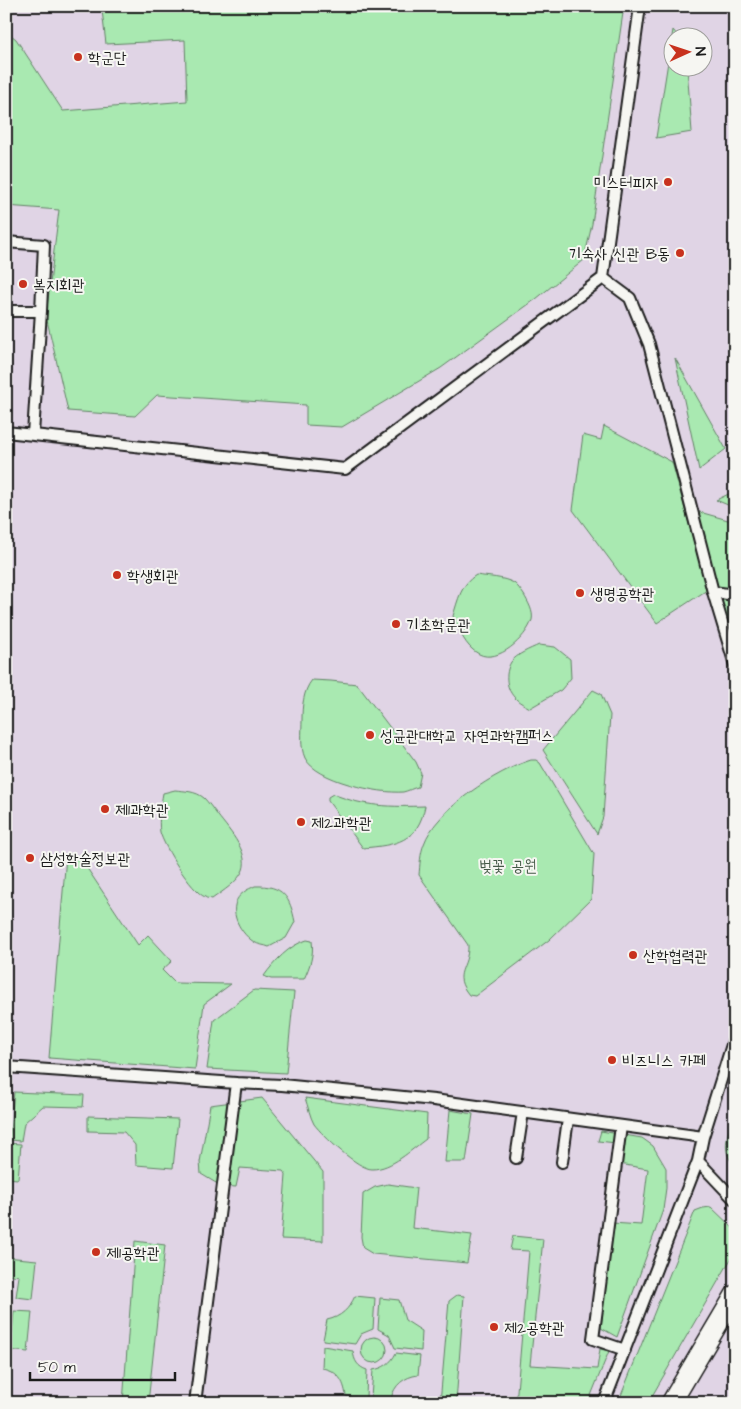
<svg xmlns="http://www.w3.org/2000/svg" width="741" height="1409" viewBox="0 0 741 1409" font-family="'Architects Daughter','Poor Story',sans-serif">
  <rect width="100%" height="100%" fill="#ece7ec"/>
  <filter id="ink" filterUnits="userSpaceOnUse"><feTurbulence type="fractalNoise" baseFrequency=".02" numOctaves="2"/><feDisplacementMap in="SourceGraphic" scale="10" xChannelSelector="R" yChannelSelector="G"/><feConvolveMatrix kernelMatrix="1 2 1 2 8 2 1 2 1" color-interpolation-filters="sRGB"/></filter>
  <g filter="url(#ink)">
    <path fill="#e0d4e5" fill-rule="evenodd" d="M6,6H735V1403H6ZM674,38H704V68H674Z"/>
    <path fill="#a9e9b1" stroke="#628266" d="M54,6H624L592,224L584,260L536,299L441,368L342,427L306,425V405L157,395L135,416L68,411L46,316L59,210L6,206V31L16,39L63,111L187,101L185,40L106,44L102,10L55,9Z
      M673,30L679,37L674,38V68H687L692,132L656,138Z
      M675,358L726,449L699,470Z
      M604,426L672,462L707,590L657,623L573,510L583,435L601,440Z
      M735,491V508L716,500Z
      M696,511L735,522V591L717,588Z
      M476,575C488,577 503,577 514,583C518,586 521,591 524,595C528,602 534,612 532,620C526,638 498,664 479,654C465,647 459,630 453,616C458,600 461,584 476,575Z
      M719,596L735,599V660Z
      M539,645L555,647L570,659L571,678L561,690L530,708C525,705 520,703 516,699C506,690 504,674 511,662C517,654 530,649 539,645Z
      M312,680L331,681L357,684L416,762L421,773L418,787C413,788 408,791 403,792C380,794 316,781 305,758C300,747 302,732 302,720C302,707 303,691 312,680Z
      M593,690L601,694L610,715L603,817L597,834L543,750Z
      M531,760H536L540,763L594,854L591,899L549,940L475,996L469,995C451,973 469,969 468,945L419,875C420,865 420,854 424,844C436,809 498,770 531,760Z
      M175,790C184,791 196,791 204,798C208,802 212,808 216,813C226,827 250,851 243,870C238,882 223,891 212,899C210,898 207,899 205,897C191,891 164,847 160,832C158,820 161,805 163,793Z
      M333,794C364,807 392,807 425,806C418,842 396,845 363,848L328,801V797Z
      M66,856H79L138,945L148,935L172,961L162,970L175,983L231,984L204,1004L195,1069L49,1058Z
      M255,886C283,885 290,897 295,922L286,938L269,947C265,945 258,945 254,942C238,932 225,905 244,892C247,889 252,888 255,886Z
      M307,940L312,941C314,955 310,966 304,979H271L264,976C274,962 289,945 307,940Z
      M254,990L294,992L286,1073L207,1069L214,1020Z
      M14,1092L84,1095L83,1107L43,1106L24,1123L21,1141L9,1140Z
      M262,1098L323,1172V1241L281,1239L286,1175L283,1171L240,1168L236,1187L221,1186L201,1174L200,1162L210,1105Z
      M305,1098L427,1114L426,1139C411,1150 392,1169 372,1169C358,1169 323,1136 314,1124C310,1117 308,1106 305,1098Z
      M450,1110L473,1114L466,1162H445Z
      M735,1112V1166C719,1150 729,1131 735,1112Z
      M88,1116L178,1119L173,1168L136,1165L135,1145L124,1132L88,1131Z
      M601,1131L642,1138L653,1146L666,1168V1188L663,1210L617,1337L601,1328L612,1223L641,1225L648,1169L613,1163L616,1143L598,1141Z
      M6,1143L21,1144L18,1179L6,1178Z
      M388,1184L416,1188L412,1228L472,1235L467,1263L373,1254L363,1248L361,1237L363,1194L375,1187Z
      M711,1207L735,1230V1252L648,1403H618L695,1211L703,1208Z
      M513,1236L543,1239L530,1365L597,1369L600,1349L609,1351L588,1403H516L529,1251L510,1250Z
      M135,1241L165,1245L148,1403H123Z
      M6,1257L37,1260L33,1299L16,1297L19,1276L6,1274Z
      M457,1295L464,1296L456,1403H440L449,1301Z
      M355,1296L375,1298L373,1329L361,1334L355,1344L323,1340L327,1320C341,1317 349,1309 355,1296Z
      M380,1298L399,1300L405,1320L422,1331L421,1351L395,1348L389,1335L378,1329Z
      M14,1311L32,1312L28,1352L6,1350V1333H12Z
      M361 1350a13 13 0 1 1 26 0a13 13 0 1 1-26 0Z
      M323,1346L353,1351C354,1361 358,1367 367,1370L366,1398L346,1396C344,1381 338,1371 322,1368Z
      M396,1353L420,1356L418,1375C404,1377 394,1385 391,1399L371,1398L373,1370C384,1368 391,1363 396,1353Z"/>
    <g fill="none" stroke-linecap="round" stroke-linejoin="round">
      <g stroke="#1c1c1c" stroke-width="14">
        <path id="lane" d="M6,242L44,245L41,311L33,434
          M603,278L630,298L649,344L713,592L735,665
          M6,311H41
          M6,432L345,469L603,278L640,6
          M713,592L735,595
          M6,1067L236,1083L282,1085L434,1100L703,1137
          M621,1126L593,1339L625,1350
          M516,1158L523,1112
          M698,1161L735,1200
          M562,1162L568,1119
          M195,1403L236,1083
          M604,1403L698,1161L703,1137L735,1035"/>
      </g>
      <g stroke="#1c1c1c" stroke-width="22">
        <path id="street" d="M671,1403L735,1295"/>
      </g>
      <use href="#lane" stroke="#f6f6f2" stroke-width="10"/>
      <use href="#street" stroke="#f6f6f2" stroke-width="19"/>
    </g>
  </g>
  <g fill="#c8321e" stroke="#f6f6f2" stroke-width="2">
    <circle cx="78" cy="57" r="5"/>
    <circle cx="668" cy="182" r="5"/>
    <circle cx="680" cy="253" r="5"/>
    <circle cx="23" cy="284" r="5"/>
    <circle cx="117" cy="575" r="5"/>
    <circle cx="580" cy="593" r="5"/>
    <circle cx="396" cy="624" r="5"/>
    <circle cx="370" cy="735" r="5"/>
    <circle cx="105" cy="809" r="5"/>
    <circle cx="301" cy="822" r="5"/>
    <circle cx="30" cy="858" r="5"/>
    <circle cx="633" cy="955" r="5"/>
    <circle cx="612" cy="1060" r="5"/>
    <circle cx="96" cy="1252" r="5"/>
    <circle cx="494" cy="1327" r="5"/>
  </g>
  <g text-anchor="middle" stroke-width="4" stroke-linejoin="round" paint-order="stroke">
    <g font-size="16" fill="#1c1c1c" stroke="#f6f6f2" text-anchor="start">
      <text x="88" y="63">학군단</text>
      <text x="658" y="188" text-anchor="end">미스터피자</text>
      <text x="670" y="259" text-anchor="end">기숙사 신관 B동</text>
      <text x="33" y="290">복지회관</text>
      <text x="127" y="581">학생회관</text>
      <text x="590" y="599">생명공학관</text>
      <text x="406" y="630">기초학문관</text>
      <text x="380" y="741">성균관대학교 자연과학캠퍼스</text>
      <text x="115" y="815">제1과학관</text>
      <text x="311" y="828">제2과학관</text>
      <text x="40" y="864">삼성학술정보관</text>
      <text x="643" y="961">산학협력관</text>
      <text x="622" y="1066">비즈니스 카페</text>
      <text x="106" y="1258">제1공학관</text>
      <text x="504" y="1333">제2공학관</text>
    </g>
    <g font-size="16" fill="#465a49" stroke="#f6f6f2">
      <text x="508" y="871">벚꽃 공원</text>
    </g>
  </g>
  <rect width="741" height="1409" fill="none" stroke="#f6f6f2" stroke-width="25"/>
  <rect x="12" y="12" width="716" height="1384" fill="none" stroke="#1c1c1c" stroke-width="2" filter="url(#ink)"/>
  <g transform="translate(688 52) rotate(87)"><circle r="24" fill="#f6f6f2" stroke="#9f9f9c"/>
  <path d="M0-4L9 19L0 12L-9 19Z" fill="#c8321e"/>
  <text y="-8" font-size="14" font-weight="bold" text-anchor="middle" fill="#1c1c1c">N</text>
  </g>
  <path d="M30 1372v8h145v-8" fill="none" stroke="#1c1c1c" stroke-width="2.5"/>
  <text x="38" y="1372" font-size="15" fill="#1c1c1c" stroke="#f6f6f2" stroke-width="4" paint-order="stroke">50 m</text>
</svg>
